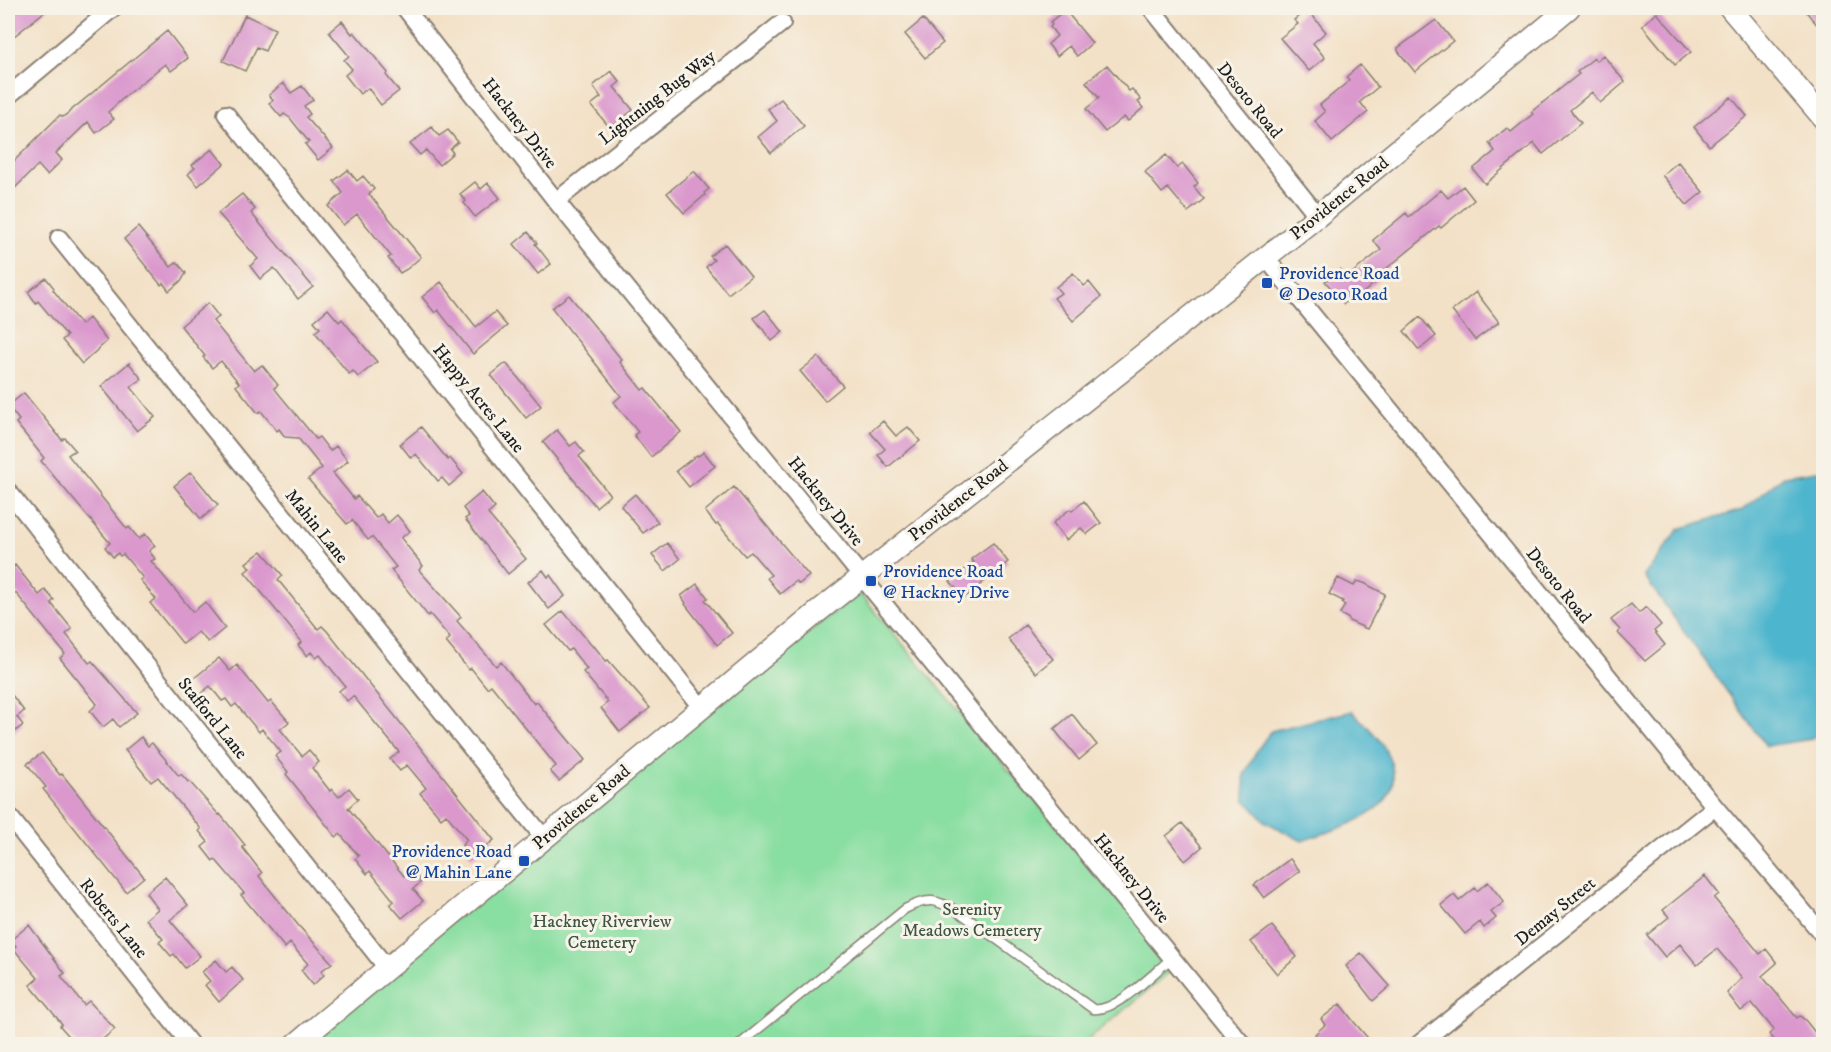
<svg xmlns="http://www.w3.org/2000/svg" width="1831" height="1052" viewBox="0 0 1831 1052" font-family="'IM FELL DW Pica',serif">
  <rect width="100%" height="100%" fill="#f7f3e8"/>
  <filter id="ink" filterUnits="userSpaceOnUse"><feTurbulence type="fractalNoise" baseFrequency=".0167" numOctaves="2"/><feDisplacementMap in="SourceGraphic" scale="12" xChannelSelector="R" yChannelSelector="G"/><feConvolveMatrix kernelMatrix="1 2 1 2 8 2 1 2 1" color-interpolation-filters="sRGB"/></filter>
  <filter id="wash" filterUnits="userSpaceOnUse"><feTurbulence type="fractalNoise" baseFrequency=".008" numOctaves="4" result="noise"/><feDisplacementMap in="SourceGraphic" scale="24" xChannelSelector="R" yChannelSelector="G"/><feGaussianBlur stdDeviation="1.35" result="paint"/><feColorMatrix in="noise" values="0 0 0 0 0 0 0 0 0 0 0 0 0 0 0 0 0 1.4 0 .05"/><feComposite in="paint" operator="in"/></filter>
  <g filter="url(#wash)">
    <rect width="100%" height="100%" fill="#f3e1c7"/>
    <path fill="#89dea1" stroke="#527d5e" stroke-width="1.5" d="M859,592L987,745L1178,965L1083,1044H299Z"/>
    <path fill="#4eb5cd" stroke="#356874" stroke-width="1.5" d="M1823,470V730L1812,739L1766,746L1644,576L1679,529L1742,510L1784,476Z
      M1352,711C1363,723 1378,735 1385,749C1418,810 1344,826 1302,841L1266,822L1245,800L1244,775L1258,749L1271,731Z"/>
    <g id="blocks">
      <path fill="#da98cd" d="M8,8H49L8,41Z
        M1803,8H1824V33Z
        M1307,9L1326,32L1313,43L1325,58L1309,71L1280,38L1298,24L1294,20Z
        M1065,10L1092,43L1077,56L1069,46L1057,56L1048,44L1057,36L1050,27L1052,25L1050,22Z
        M1657,13L1691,52L1675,65L1642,25Z
        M245,15L275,29L265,51L257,47L245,71L223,61Z
        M923,19L943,43L925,58L905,34Z
        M1436,20L1453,41L1415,72L1398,51V48Z
        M342,21L352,34L354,32L388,73L386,75L399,91L381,105L368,88L360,94L345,75L352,69L344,60L349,56L329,32Z
        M167,31L188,58L171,71L165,64L130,92L108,112L114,119L96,133L88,122L56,153L62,160L47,175L38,165L8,195V167L60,115L63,117Z
        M1603,55L1625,82L1600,103L1592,92L1570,110L1581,123L1543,154L1534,143L1485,184L1473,169L1495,151L1489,143L1507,128L1511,132L1533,114L1531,112L1579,74L1577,72L1594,58L1596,61Z
        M1107,65L1129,91L1132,89L1141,100L1138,102L1143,108L1128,121L1124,117L1105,132L1086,109L1099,98L1086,82Z
        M1360,65L1378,87L1360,102L1368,112L1332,142L1315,121L1325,112L1320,105L1349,81L1346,77Z
        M611,71L620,82L614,87L633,110L610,128L591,105L601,97L593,86Z
        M283,83L291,93L302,86L313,100L304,106L310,114L306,117L333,148L318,160L305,144L309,142L290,118L284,114L281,117L269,103L273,100L269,95Z
        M1731,97L1747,116L1709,146L1694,127Z
        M781,99L804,126L771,153L758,137L777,121L768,109Z
        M432,127L439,136L448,130L458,142L450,149L453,153L439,165L426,150L420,155L410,144Z
        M212,149L224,164L198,186L188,174L195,168L192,165Z
        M1166,155L1177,168L1183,164L1198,183L1194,187L1204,199L1188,212L1168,188L1162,193L1145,172Z
        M1678,162L1703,192L1687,205L1662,175Z
        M348,170L357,181L363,176L374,189L369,194L421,257L407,269L400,273L388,258L391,256L357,214L343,225L328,206L343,193L334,181Z
        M694,171L709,189L704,193L705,195L684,213L667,193Z
        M475,182L481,189L488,183L500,198L475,217L464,203L466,201L460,194Z
        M1463,186L1474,200L1441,228L1439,226L1381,273L1376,278L1378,280L1357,298L1355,295L1344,304L1325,281L1340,269L1347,277L1381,250L1373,240L1406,213L1409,217L1441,190L1448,198Z
        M242,194L255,209L251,213L313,287L298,299L274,268L260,279L250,266L258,259L218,213Z
        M138,227L171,267L177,262L186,273L182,280L169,291L163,283L161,285L124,239Z
        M528,232L537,243L535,244L551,264L538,274L514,244Z
        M725,244L751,276L728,294L706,267L714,260L710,256Z
        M1073,273L1084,286L1089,282L1101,297L1073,321L1054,298L1061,293L1056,287Z
        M46,278L54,288L53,290L81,325L89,318L107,341L82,364L62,340L67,336L38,301L36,303L28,292Z
        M441,282L476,327L495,312L507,326L473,354L438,310L435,313L422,297Z
        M1476,292L1499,322L1475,340L1452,311Z
        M569,295L622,360L620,362L642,390L645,388L681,432L651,457L634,435L638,432L614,402L621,396L552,308Z
        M208,303L219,317L213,321L254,371L262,365L278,385L274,388L316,439L319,437L330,451L336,446L348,461L333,473L354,499L357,496L376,518L381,514L388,523L397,515L410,531L401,538L423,566L419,570L461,617L457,621L496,666L501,662L534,704L537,702L585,760L559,781L550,771L556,766L491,685L487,688L471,668L469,670L446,642L450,638L430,614L428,616L391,570L396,567L372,537L368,540L352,520L347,524L308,479L322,468L298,438L285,437L279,429L277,431L261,411L258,413L236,386L239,383L221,361L212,368L203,357L205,356L181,326Z
        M328,309L339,322L342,319L377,362L358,377L353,371L349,374L315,332L320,328L314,321Z
        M765,310L783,332L772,341L754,318Z
        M1420,317L1436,336L1419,350L1404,331Z
        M818,357L843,386L825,401L800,371Z
        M129,363L142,379L131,387L155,417L137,431L101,386Z
        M506,363L541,406L526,418L491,375Z
        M24,393L62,440L65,438L75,450L68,455L127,529L129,527L139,539L145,534L155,546L149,551L155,559L151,561L176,591L193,612L205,602L225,628L208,642L198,632L183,644L150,603L156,599L140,580L143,578L123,554L120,556L118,553L113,557L105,547L110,543L41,461L44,458L16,423L19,420L8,406Z
        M883,421L896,436L908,427L920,441L888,467L878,455L885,449L870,432Z
        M421,427L448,460L450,458L463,474L449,486L442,478L438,481L416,454L411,458L400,444Z
        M557,430L570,446L576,442L584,452L579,456L610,495L596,507L543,442Z
        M704,452L715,466L689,487L676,471L697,455L698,456Z
        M191,472L218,505L201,519L174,486Z
        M734,487L809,576L799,584L796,581L780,594L767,578L771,575L751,552L745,556L718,524L716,525L705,511Z
        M482,492L495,508L488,514L526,559L508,574L465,519L469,516L463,508Z
        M635,494L658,522L643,533L621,506Z
        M1084,501L1101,523L1087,534L1081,528L1066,540L1053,523L1070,509L1072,511Z
        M667,543L680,559L665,571L652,555Z
        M993,543L1008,562L964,598L950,581L974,562L971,559Z
        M262,551L283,576L278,580L318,629L322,626L327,631L494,840L472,858L462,845L467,840L446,814L441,818L420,793L426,788L407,765L400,771L390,759L399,752L353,696L347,701L339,691L345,686L320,655L316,658L311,652L307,656L298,645L302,642L245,572L250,568L246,563Z
        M15,565L39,595L45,590L54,600L51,603L72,629L66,634L89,663L92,661L137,713L119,727L113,719L103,727L90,711L97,704L60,658L65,654L16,593L8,600V571Z
        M543,570L548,577L550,575L565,596L549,609L528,582Z
        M1338,578L1354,586L1357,581L1364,583L1385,594L1367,629L1349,621V619L1340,614L1345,605L1342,603L1343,601L1329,594Z
        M697,584L708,598L705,600L732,633L717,645L685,604L686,603L681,596Z
        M1631,604L1639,613L1646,607L1661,625L1654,631L1665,645L1645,661L1618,633L1620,630L1611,620Z
        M563,611L593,647L594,646L606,661L608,660L650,708L620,732L601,708L608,702L583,672L587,669L571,649L568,651L546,625Z
        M1025,625L1053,659L1036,673L1008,639Z
        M219,658L230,671L237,665L268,703L271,701L289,722L280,729L302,756L309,750L319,762L312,768L330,791L332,789L339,797L349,788L358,799L348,808L404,876L411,870L421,882L413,889L423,901L402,918L390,904L394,901L370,871L367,874L355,859L359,856L340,834L336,837L286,774L288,772L275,756L281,752L262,729L259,732L236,704L232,707L226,699L222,701L210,686L198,696L188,683Z
        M8,690L24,711L17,717L23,725L8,737Z
        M1072,714L1097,745L1079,760L1054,729Z
        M141,737L148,746L152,743L179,776L181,774L188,782L189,781L219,815L220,814L245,845L242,847L262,873L259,876L298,925L332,963L321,971L324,975L313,985L301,970L308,964L290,943L285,948L241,895L244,893L220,865L215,859L213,861L202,847L208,842L199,831L201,829L158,777L151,782L125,750Z
        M42,753L60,775L62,774L144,877L126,892L43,789L46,787L27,764Z
        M1182,823L1202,847L1185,861L1166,836Z
        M1290,859L1300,871L1264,898L1254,885Z
        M1705,876L1719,894L1714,898L1760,954L1766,949L1777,963L1762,976L1797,1018L1800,1016L1806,1021L1824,1044H1778L1769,1034L1774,1030L1752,1003L1741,1011L1727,993L1742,978L1717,949L1697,965L1680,944L1665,957L1647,935L1669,917L1663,910Z
        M165,877L188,905L170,920L200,956L185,968L174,954L171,956L159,942L163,939L146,919L158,909L146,893Z
        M1488,882L1504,902L1491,912L1496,918L1484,928L1480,922L1465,934L1441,905L1454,895L1459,901L1475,888L1477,891Z
        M29,925L65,973L61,976L84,1005L89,1001L115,1029L97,1044H76L60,1026L62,1024L30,985L38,978L13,948L16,946L11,940Z
        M1272,926L1297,957L1277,974L1251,942Z
        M1361,953L1390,986L1373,1001L1346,966Z
        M216,960L226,972L232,967L243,980L219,1002L205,985L210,981L202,972Z
        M1340,1004L1354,1022L1373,1044H1323L1315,1034L1325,1025L1321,1019Z"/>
    </g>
  </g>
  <g filter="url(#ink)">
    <use href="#blocks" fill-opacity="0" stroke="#887e72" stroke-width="1.5"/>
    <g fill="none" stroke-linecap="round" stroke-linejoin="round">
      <g stroke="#887e72" stroke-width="11">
        <path id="service" d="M740,1044L905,909C930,896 936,900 959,912L1093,1009C1116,1013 1154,972 1172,958"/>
      </g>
      <g stroke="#887e72" stroke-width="20">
        <path id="minor" d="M405,8L556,201L1242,1044
          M1151,8L1318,216
          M8,96L113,8
          M226,114L701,707
          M556,201L782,23
          M59,238L544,838
          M1266,258L1715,807L1824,936
          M8,491L387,968
          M8,815L190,1044
          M1419,1044L1715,807"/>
      </g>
      <g stroke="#887e72" stroke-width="24">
        <path id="tertiary" d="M1730,8L1824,119
          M296,1044L820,610L1318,216L1569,8"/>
      </g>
      <use href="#service" stroke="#fff" stroke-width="8"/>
      <use href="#minor" stroke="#fff" stroke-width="16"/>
      <use href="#tertiary" stroke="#fff" stroke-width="21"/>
    </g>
  </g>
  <g fill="#1a4fb4" stroke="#f7f3e8" stroke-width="2">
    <rect x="1261" y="277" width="12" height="12" rx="3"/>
    <rect x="865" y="575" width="12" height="12" rx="3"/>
    <rect x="518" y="855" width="12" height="12" rx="3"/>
  </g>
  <g text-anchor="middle" stroke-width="6" stroke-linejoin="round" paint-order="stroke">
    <g font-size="18" fill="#1c1c1c" stroke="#f7f3e8">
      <text transform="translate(657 97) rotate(-38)" y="6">Lightning Bug Way</text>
      <text transform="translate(1250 100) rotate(51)" y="6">Desoto Road</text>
      <text transform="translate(520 123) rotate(52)" y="6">Hackney Drive</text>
      <text transform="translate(1339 198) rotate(-39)" y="6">Providence Road</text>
      <text transform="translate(479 398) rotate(51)" y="6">Happy Acres Lane</text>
      <text transform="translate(958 500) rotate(-38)" y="6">Providence Road</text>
      <text transform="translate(826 501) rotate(51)" y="6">Hackney Drive</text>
      <text transform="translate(317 526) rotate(51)" y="6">Mahin Lane</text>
      <text transform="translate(1559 585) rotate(51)" y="6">Desoto Road</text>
      <text transform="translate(213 718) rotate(51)" y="6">Stafford Lane</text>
      <text transform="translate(581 807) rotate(-40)" y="6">Providence Road</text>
      <text transform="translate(1132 878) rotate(51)" y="6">Hackney Drive</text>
      <text transform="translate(1555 911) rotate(-39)" y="6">Demay Street</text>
      <text transform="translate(114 918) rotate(51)" y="6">Roberts Lane</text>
    </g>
    <g font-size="18" fill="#164399" stroke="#f7f3e8" text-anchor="start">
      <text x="1279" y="279">Providence Road<tspan x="1279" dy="21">@ Desoto Road</tspan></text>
      <text x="883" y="577">Providence Road<tspan x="883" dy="21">@ Hackney Drive</tspan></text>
      <text x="512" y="857" text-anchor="end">Providence Road<tspan x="512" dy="21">@ Mahin Lane</tspan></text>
    </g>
    <g font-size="18" fill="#3d5644" stroke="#f7f3e8">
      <text x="972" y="915">Serenity<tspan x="972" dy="21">Meadows Cemetery</tspan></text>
      <text x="602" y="927">Hackney Riverview<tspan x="602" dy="21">Cemetery</tspan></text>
    </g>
  </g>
  <rect width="1831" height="1052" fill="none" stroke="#f7f3e8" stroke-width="30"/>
</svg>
